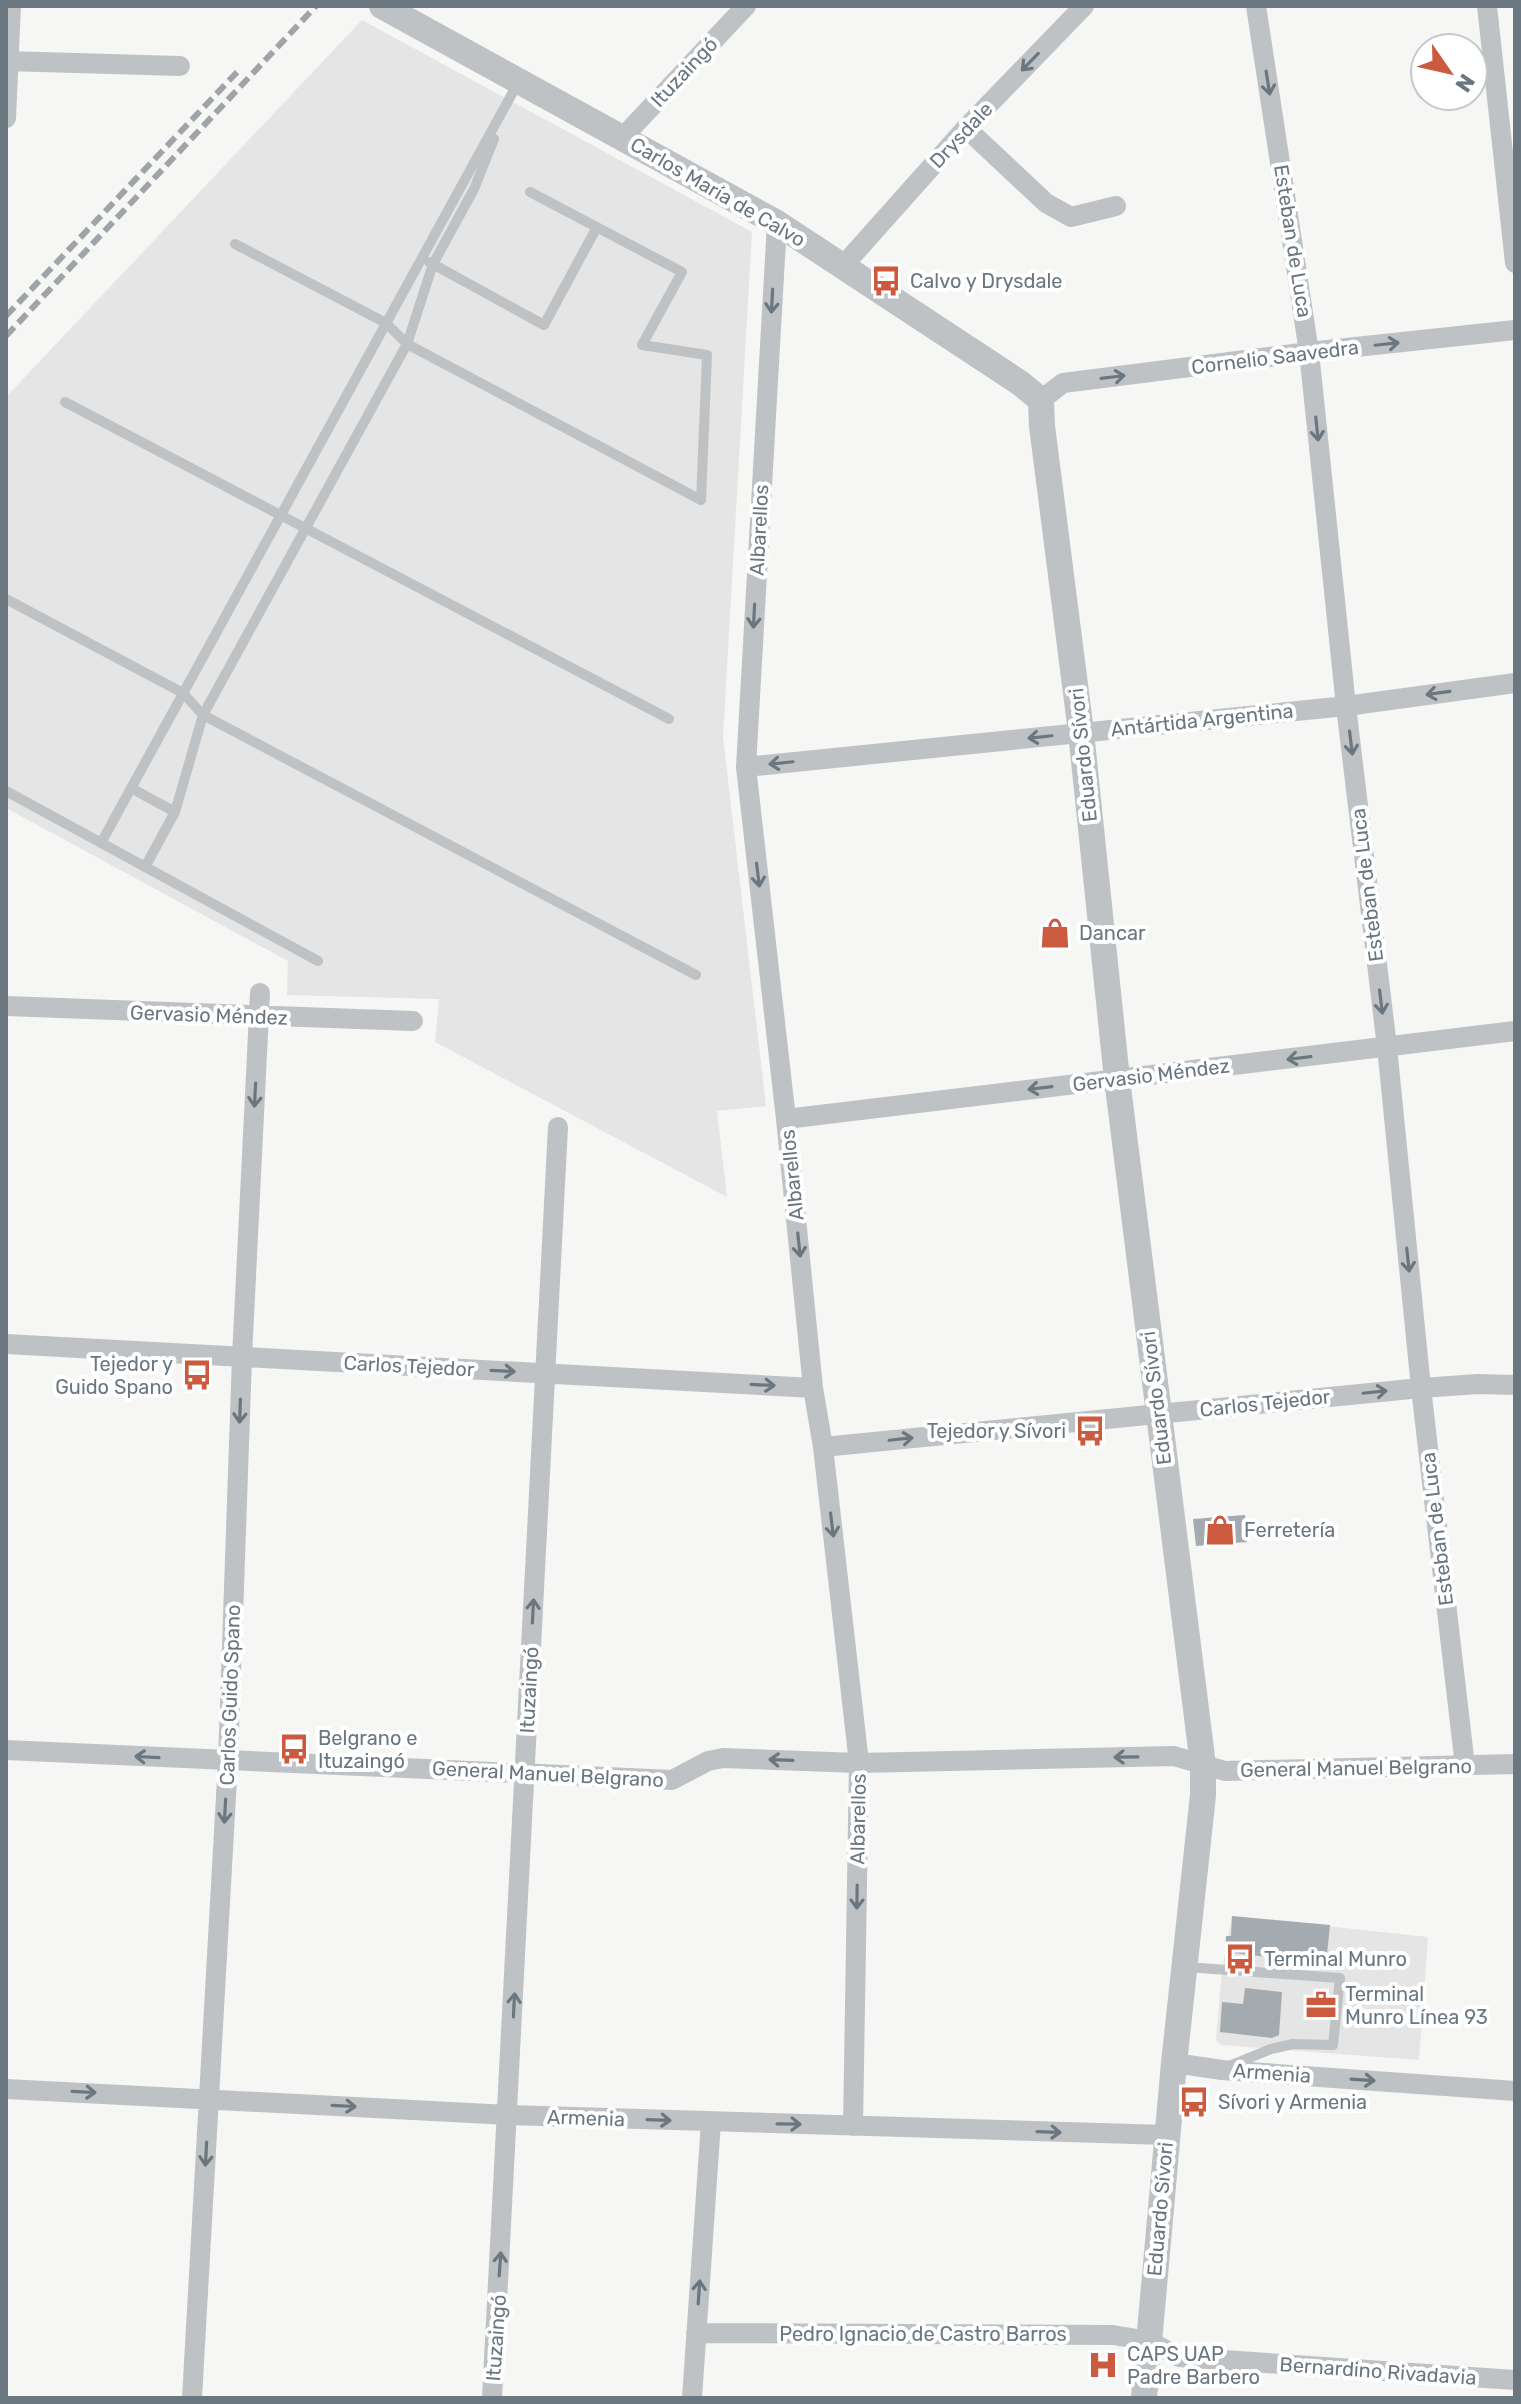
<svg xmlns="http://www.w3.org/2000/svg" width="1521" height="2404" viewBox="0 0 1521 2404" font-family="Rubik,sans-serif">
  <rect width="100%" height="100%" fill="#f6f6f4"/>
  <path fill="#e4e5e4" d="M362,20L752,232L723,737L766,1106L717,1111L727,1197L435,1042L439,999L287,995L288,961L6,808V397Z
    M1232,1916L1428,1937L1419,2060L1221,2045L1216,2040L1222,1970Z"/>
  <path fill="#a4abb0" d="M1245,1515L1247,1542L1196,1546L1193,1519Z
    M1232,1916L1330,1925L1326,1964L1225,1952L1226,1936H1231Z
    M1245,1988L1282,1992L1279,2035L1272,2038L1220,2032L1222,2002L1243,2004Z"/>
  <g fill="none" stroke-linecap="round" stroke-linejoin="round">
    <path stroke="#bec2c5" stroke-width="10" d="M235,244L386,323L407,344L701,500L707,355L642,345L682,272L530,192
      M429,262L544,325L597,227
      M65,402L669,719
      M6,599L183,693L203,715L696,975
      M131,788L175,812
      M6,791L318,961
      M101,843L519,81
      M145,867L175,812L203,715L407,344L433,264L474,189L494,139
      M1186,1967L1340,1978L1333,2045L1293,2044L1271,2049L1232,2065"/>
    <path stroke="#bec2c5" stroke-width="20" d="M1256,6L1309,352L1346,706L1387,1047L1421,1388L1465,1766
      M1487,6L1515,263
      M6,61L180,66
      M6,118L11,6
      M966,128L1046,203L1071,217L1116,206
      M623,137L746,6
      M777,223L746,767L786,1119L813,1388L823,1447L859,1763L853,2126
      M842,267L966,128L1084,6
      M1041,400L1063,383L1309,352L1515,330
      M746,767L1346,706L1515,683
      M6,1006L413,1021
      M786,1119L1515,1031
      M6,1344L813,1388
      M823,1447L1421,1388L1478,1384L1515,1385
      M6,1750L672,1780L708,1761L723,1758L859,1763L1174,1756L1225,1771L1515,1764
      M1174,2063L1222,2070L1515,2091
      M6,2089L509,2115L1167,2135
      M696,2333L1113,2335L1149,2341L1179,2357L1515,2380
      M192,2398L228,1761L242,1357L260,993
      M492,2398C518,1974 534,1550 558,1127
      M692,2398L711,2122"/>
    <path stroke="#bec2c5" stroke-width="26" d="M382,6L777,223L1020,383L1041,400L1042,426L1081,732L1117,1079L1203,1765V1795L1174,2063L1144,2398"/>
    <path stroke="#9fa4a9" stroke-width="6" stroke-dasharray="12 6" stroke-linecap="butt" d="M6,316L240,69
      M6,336L316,6"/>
  </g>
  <defs><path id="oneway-shaft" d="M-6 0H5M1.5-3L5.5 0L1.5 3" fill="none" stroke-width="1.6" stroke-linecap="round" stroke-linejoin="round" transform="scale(2)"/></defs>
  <g stroke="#6a7781">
    <use href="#oneway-shaft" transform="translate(1030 62) rotate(134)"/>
    <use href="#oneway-shaft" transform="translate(1268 83) rotate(81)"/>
    <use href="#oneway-shaft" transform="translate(772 301) rotate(93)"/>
    <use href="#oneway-shaft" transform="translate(1387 344) rotate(-6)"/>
    <use href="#oneway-shaft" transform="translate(1113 377) rotate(-7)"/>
    <use href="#oneway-shaft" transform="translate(1317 429) rotate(84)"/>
    <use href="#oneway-shaft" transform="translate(754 616) rotate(93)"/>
    <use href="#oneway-shaft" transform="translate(1438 693) rotate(172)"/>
    <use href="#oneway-shaft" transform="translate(1040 737) rotate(174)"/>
    <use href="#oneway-shaft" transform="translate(1351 743) rotate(83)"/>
    <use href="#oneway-shaft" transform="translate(781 763) rotate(174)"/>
    <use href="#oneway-shaft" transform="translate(758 875) rotate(83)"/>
    <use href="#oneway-shaft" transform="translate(1381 1002) rotate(83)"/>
    <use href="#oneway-shaft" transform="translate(1299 1058) rotate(173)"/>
    <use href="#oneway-shaft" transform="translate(1040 1088) rotate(173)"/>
    <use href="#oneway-shaft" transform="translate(255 1095) rotate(93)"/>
    <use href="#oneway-shaft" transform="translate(799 1245) rotate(84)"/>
    <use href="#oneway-shaft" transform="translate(1408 1260) rotate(84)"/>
    <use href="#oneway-shaft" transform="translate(503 1371) rotate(3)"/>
    <use href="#oneway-shaft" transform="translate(763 1385) rotate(3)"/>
    <use href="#oneway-shaft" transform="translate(1375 1392) rotate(-6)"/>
    <use href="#oneway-shaft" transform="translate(240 1411) rotate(92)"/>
    <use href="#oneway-shaft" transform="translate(901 1439) rotate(-6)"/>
    <use href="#oneway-shaft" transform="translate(832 1525) rotate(83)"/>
    <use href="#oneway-shaft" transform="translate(533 1611) rotate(-87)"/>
    <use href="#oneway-shaft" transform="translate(147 1757) rotate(-177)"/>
    <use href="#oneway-shaft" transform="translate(1126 1757) rotate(179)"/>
    <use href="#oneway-shaft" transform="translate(781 1760) rotate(-178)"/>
    <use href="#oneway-shaft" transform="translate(225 1811) rotate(93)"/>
    <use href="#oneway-shaft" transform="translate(857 1897) rotate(91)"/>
    <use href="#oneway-shaft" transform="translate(514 2005) rotate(-87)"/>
    <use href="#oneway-shaft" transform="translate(1363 2080) rotate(4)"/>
    <use href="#oneway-shaft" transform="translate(84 2092) rotate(3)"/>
    <use href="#oneway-shaft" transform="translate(344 2106) rotate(3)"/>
    <use href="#oneway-shaft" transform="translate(659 2120) rotate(2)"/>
    <use href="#oneway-shaft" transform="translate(789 2124) rotate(1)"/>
    <use href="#oneway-shaft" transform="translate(1049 2132) rotate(2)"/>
    <use href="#oneway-shaft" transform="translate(206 2154) rotate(93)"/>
    <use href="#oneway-shaft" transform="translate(500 2264) rotate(-86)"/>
    <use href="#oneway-shaft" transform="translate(699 2292) rotate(-86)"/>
  </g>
  <defs>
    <g id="bus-bare" transform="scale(2.4)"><path d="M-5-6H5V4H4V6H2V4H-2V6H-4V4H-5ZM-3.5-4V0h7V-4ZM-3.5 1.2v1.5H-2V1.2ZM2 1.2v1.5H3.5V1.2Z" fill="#cc5a3f" stroke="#fff" stroke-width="2.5" paint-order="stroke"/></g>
    <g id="shop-bare" transform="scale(2.4)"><path d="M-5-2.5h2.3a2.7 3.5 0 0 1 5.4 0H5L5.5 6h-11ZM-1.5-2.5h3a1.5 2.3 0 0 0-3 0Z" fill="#cc5a3f" stroke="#fff" stroke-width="2.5" paint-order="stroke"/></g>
    <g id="office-bare" transform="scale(2.4)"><path d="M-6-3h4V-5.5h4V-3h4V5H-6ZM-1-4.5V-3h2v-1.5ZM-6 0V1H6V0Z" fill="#cc5a3f" stroke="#fff" stroke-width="2.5" paint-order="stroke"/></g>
    <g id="hospital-bare" transform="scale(2.4)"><path d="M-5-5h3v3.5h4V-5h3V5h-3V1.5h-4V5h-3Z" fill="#cc5a3f" stroke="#fff" stroke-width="2.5" paint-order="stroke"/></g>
  </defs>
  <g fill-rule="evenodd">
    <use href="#bus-bare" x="886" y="281"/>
    <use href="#shop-bare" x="1055" y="933"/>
    <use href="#bus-bare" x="197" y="1375"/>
    <use href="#bus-bare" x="1090" y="1431"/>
    <use href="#shop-bare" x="1220" y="1530"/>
    <use href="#bus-bare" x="294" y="1749"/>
    <use href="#bus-bare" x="1240" y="1959"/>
    <use href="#office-bare" x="1321" y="2005"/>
    <use href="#bus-bare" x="1194" y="2102"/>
    <use href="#hospital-bare" x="1103" y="2365"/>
  </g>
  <g text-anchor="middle" stroke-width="8" stroke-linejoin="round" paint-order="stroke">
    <g font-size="20" fill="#6a7781" stroke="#fff">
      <text transform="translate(684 72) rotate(-47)" y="7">Ituzaingó</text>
      <text transform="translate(961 135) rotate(-47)" y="7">Drysdale</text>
      <text transform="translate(718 192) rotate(30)" y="7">Carlos María de Calvo</text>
      <text transform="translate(1293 241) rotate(81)" y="7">Esteban de Luca</text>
      <text transform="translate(1275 357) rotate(-7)" y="7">Cornelio Saavedra</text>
      <text transform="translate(759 530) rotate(-87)" y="7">Albarellos</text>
      <text transform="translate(1202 720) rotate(-6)" y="7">Antártida Argentina</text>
      <text transform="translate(1083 755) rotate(-96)" y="7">Eduardo Sívori</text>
      <text transform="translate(1367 885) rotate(-97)" y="7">Esteban de Luca</text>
      <text transform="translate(209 1015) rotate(2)" y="7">Gervasio Méndez</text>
      <text transform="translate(1151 1075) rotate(-7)" y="7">Gervasio Méndez</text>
      <text transform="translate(792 1175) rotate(-96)" y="7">Albarellos</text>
      <text transform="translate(409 1366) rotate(3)" y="7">Carlos Tejedor</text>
      <text transform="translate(1156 1398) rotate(-97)" y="7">Eduardo Sívori</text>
      <text transform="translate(1265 1403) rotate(-6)" y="7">Carlos Tejedor</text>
      <text transform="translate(1437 1529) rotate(-97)" y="7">Esteban de Luca</text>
      <text transform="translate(529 1690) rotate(-87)" y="7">Ituzaingó</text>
      <text transform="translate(230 1695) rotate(-88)" y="7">Carlos Guido Spano</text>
      <text transform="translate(1356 1768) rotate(-1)" y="7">General Manuel Belgrano</text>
      <text transform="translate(548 1774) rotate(3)" y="7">General Manuel Belgrano</text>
      <text transform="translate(858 1819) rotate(-89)" y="7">Albarellos</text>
      <text transform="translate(1272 2073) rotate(4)" y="7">Armenia</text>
      <text transform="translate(586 2118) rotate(2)" y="7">Armenia</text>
      <text transform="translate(1160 2209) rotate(-85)" y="7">Eduardo Sívori</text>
      <text x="923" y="2341">Pedro Ignacio de Castro Barros</text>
      <text transform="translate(496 2338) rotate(-86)" y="7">Ituzaingó</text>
      <text transform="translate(1378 2371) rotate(4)" y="7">Bernardino Rivadavia</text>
    </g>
    <g font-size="20" fill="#6a7781" stroke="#fff" text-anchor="start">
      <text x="910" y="288">Calvo y Drysdale</text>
      <text x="1079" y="940">Dancar</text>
      <text x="173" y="1371" text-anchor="end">Tejedor y<tspan x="173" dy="23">Guido Spano</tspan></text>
      <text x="1066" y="1438" text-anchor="end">Tejedor y Sívori</text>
      <text x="1244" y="1537">Ferretería</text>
      <text x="318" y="1745">Belgrano e<tspan x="318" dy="23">Ituzaingó</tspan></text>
      <text x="1264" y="1966">Terminal Munro</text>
      <text x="1345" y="2001">Terminal<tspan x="1345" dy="23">Munro Línea 93</tspan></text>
      <text x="1218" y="2109">Sívori y Armenia</text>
      <text x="1127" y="2361">CAPS UAP<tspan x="1127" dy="23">Padre Barbero</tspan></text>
    </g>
  </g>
  <rect width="1521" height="2404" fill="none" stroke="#6a7781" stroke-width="16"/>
  <g transform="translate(1449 72) rotate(124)"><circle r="38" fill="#ffffff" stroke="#c3c9cd" stroke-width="2"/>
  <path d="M0-6L14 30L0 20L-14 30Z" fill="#cc5a3f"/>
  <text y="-12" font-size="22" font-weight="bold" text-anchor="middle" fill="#6a7781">N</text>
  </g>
</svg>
